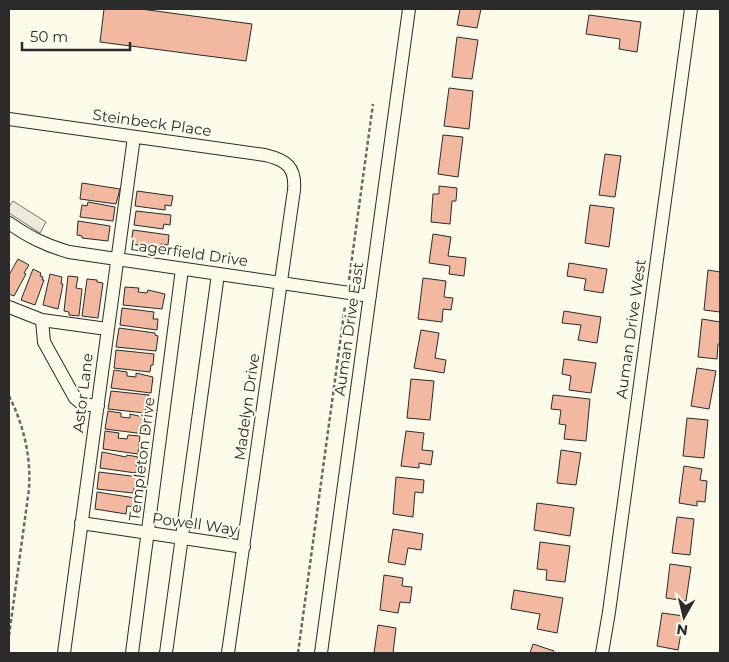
<svg xmlns="http://www.w3.org/2000/svg" width="729" height="662" viewBox="0 0 729 662" font-family="Montserrat,sans-serif">
  <rect width="100%" height="100%" fill="#fdfbea"/>
  <path fill="#eceadb" stroke="#74746e" d="M13,201L46,222L40,233L9,213V207Z"/>
  <path fill="#f2b8a0" stroke="#2b2b2b" d="M104,9H141L252,24L246,61L100,42Z
    M460,9H481L477,28L457,25Z
    M589,15L641,22L637,52L619,49L620,39L586,34Z
    M457,37L478,40L472,79L452,77Z
    M449,88L473,91L469,129L444,126Z
    M443,135L463,137L458,177L438,174Z
    M605,154L621,156L615,197L599,195Z
    M82,183L120,189L116,204L80,199Z
    M439,186L457,188L456,201H452L450,224L431,222L433,194H439Z
    M137,191L173,196L171,206L165,205V210L135,206Z
    M88,202L115,207L113,221L80,217L82,205L87,206Z
    M590,205L614,208L609,247L585,243Z
    M136,211L171,215L170,225L164,224L163,229L134,225Z
    M78,221L110,226L108,241L82,238V236L77,235Z
    M133,230L169,235L168,245L161,244V248L131,244Z
    M433,234L451,237L448,256L466,258L464,276L449,274L450,266L429,263Z
    M18,259L29,265L24,273L26,274L14,296L9,294V275Z
    M569,263L607,269L603,293L584,290L586,279L567,276Z
    M33,269L41,273L40,276L43,277L42,280H44L35,305L21,300Z
    M708,270L720,272V312L704,310Z
    M50,274L62,277L61,284H63L58,309L43,305Z
    M68,276L78,277L76,288L82,289L79,316L69,315V312L64,311Z
    M423,278L446,281L444,297L453,298L451,310L443,309L442,322L418,319Z
    M87,279L97,280V282L103,283L98,318L82,316Z
    M125,287L139,288L138,292L147,293L148,290L165,294L162,309L123,305Z
    M122,308L154,312L153,319H158L157,330L120,325Z
    M564,311L601,317L597,343L578,340L581,325L562,323Z
    M702,319L720,322V344H718L717,359L698,357Z
    M119,328L155,333V335L158,336L156,351L116,347Z
    M421,330L439,333L435,358L446,360L444,373L414,368Z
    M116,350L154,354L153,365H151L150,372L114,368Z
    M564,359L596,363L591,393L569,390L571,376L562,374Z
    M697,368L716,371L709,409L691,406Z
    M114,370L127,372V376L136,377V373L153,377L151,393L111,388Z
    M411,379L434,381L430,420L407,418Z
    M111,391L149,395L148,406H146L145,413L108,409Z
    M553,395L590,399L586,441L564,439L566,425L559,424L561,410L551,409Z
    M108,411L121,413V417L130,418V414L147,418L145,434L105,429Z
    M687,418L708,420L704,458L683,456Z
    M105,431L119,433L118,438L127,439L128,435L140,436L138,454L103,449Z
    M406,431L424,433L422,450L433,451L431,465L419,463V468L401,466Z
    M561,450L581,453L576,485L557,483Z
    M102,452L126,457L127,455L138,457L136,466H137L136,473L100,468Z
    M684,466L702,469L700,480L707,481L705,502L697,501V506L679,503Z
    M99,472L139,477L138,485L135,484L133,493L97,489Z
    M396,477L424,480L423,493L415,492L413,517L393,514Z
    M97,492L135,498L134,507L127,506L126,514L95,509Z
    M537,503L574,508L570,536L534,530Z
    M677,517L694,519L690,555L672,553Z
    M393,529L423,534L421,550L408,548L405,565L388,562Z
    M540,542L570,546L565,582L546,580L547,570L537,569Z
    M670,564L691,567L686,601L666,598Z
    M384,575L403,578L402,586L412,587L410,603L400,602L398,613L380,610Z
    M514,590L563,598L557,633L537,629L540,614L511,609Z
    M662,613L684,616L678,650L657,646Z
    M378,625L396,628L393,653H374Z
    M533,644L554,651V653H530Z"/>
  <g fill="none" stroke-linecap="round" stroke-linejoin="round">
    <g stroke="#2b2b2b" stroke-width="14">
      <path id="minor" d="M9,119L265,155C286,160 296,167 294,190L228,653
        M9,223C29,237 45,245 69,252L370,296
        M9,307L42,320L107,329
        M42,320L44,342L75,398L82,404L98,406
        M81,523L244,547
        M64,653L134,137
        M132,653L182,269
        M166,653L218,274
        M321,653L409,9
        M602,653L609,612L691,9"/>
    </g>
    <path stroke="#6a6964" stroke-width="2.5" stroke-dasharray="4 2.5" stroke-linecap="butt" d="M349,280L373,104
      M9,396C24,426 31,456 29,489L9,636
      M298,653L345,306"/>
    <use href="#minor" stroke="#fdfbea" stroke-width="12"/>
  </g>
  <g text-anchor="middle" stroke-width="4" stroke-linejoin="round" paint-order="stroke">
    <g font-size="15" fill="#2b2b2b" stroke="#fdfbea">
      <text transform="translate(152 123) rotate(8)" y="5">Steinbeck Place</text>
      <text transform="translate(189 253) rotate(8)" y="5">Lagerfield Drive</text>
      <text transform="translate(349 329) rotate(-82)" y="5">Auman Drive East</text>
      <text transform="translate(631 329) rotate(-82)" y="5">Auman Drive West</text>
      <text transform="translate(83 393) rotate(-83)" y="5">Astor Lane</text>
      <text transform="translate(247 407) rotate(-82)" y="5">Madelyn Drive</text>
      <text transform="translate(142 459) rotate(-83)" y="5">Templeton Drive</text>
      <text transform="translate(195 524) rotate(8)" y="5">Powell Way</text>
    </g>
  </g>
  <rect width="729" height="662" fill="none" stroke="#2b2b2b" stroke-width="20"/>
  <g transform="translate(684 617) rotate(188)" stroke="#fdfbea" stroke-width="4" paint-order="stroke">
  <path d="M0-4L9 19L0 12L-9 19Z" fill="#2b2b2b"/>
  <text y="-8" font-size="14" font-weight="bold" text-anchor="middle" fill="#2b2b2b">N</text>
  </g>
  <path d="M22 42v8h108v-8" fill="none" stroke="#2b2b2b" stroke-width="2.5"/>
  <text x="30" y="42" font-size="15" fill="#2b2b2b" stroke="#fdfbea" stroke-width="4" paint-order="stroke">50 m</text>
</svg>
